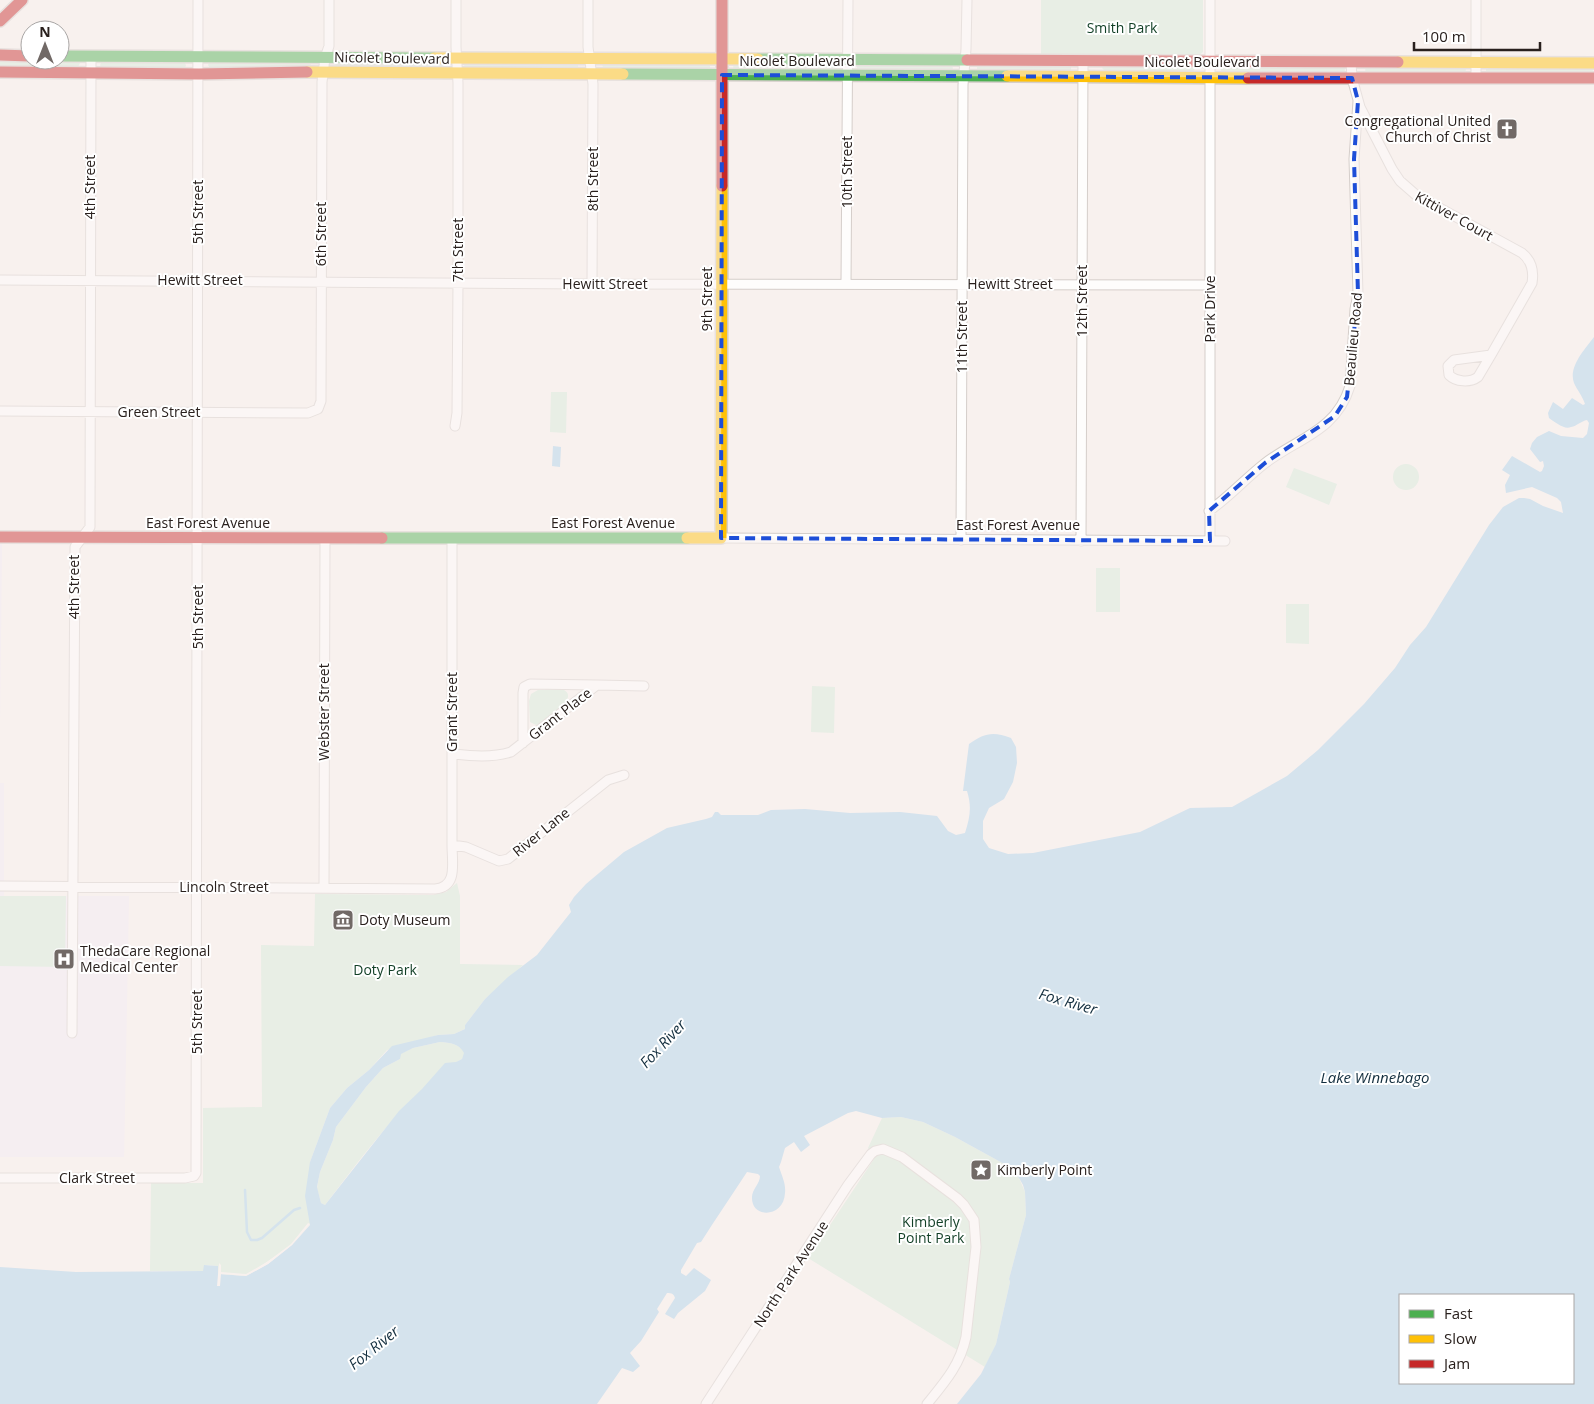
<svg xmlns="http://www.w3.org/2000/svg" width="1594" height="1404" viewBox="0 0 1594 1404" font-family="'Open Sans',sans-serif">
  <rect width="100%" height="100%" fill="#f8f1ee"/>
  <path fill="#f1eaf4" d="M0,543L2,544L0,721Z
    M0,783H4V896H129L124,1157H0Z"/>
  <path fill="#d4ebd9" d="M1041,0H1203V52L1197,57L1041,56Z
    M0,60H77L80,63L78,67H0Z
    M102,61L185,62L186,66L184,68H102L100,65Z
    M210,61L310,63L311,65V67L210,68L208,65Z
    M335,63H443L444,65L443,67H336Z
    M602,63L709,64L710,66V69L603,68Z
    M465,64H578V68H465L464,66Z
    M734,65H837V69L735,70L733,67Z
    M857,65H951L953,68L952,70L857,69Z
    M977,66H1071V70L977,69Z
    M1103,66L1194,67L1195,69L1192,72L1105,71L1102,68Z
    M1221,67H1344L1345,70L1344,72H1223L1221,71Z
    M1366,68H1465L1466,70L1465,72L1367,73L1365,70Z
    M1486,68L1592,69L1593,71L1592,72H1486Z
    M551,392H567L566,433L550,432Z
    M1393 477a13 13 0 1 1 26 0a13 13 0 1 1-26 0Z
    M1294,468L1337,484L1329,505L1286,487Z
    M1096,568H1120V612H1096Z
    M1286,604H1309V644L1286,643Z
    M812,686L835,687L834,733L811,732Z
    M562,689C582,697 547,718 539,724L536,725L530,722L529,701L531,694L538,690Z
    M457,883L460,896V964L523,965L485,999L465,1025V1029L454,1034L438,1035L387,1050L369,1070L347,1088L330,1108L310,1162V1224L292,1245L246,1276L218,1274V1266L205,1265L204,1271H150L151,1183H203V1108L262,1107L261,945L314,946L315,894L433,895L446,892Z
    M0,896H66L65,967L0,966Z
    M440,1042C450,1043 459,1043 465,1053L462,1059C453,1063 445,1071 437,1077C393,1113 360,1160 325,1205L321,1203L317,1188L320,1172L333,1140L336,1127L366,1087L383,1068L400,1059V1054L413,1048Z
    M901,1117L923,1122L955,1137L1006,1165L1019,1178L1025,1192L1026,1215L1009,1279L1010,1282L996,1344L985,1367L808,1258L874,1159L868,1148L882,1118Z"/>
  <path fill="#abd2eb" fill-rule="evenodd" d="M1594,337V1404H957L981,1374L996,1344L1010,1282L1009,1279L1026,1215L1025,1192L1023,1185L1019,1178L1006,1165L955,1137L923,1122L901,1117L882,1118L856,1111L848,1113L804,1136L810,1145L801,1152L794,1142L785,1148L781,1162L779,1167C782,1176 786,1184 785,1193C784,1218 751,1219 752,1197C752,1189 760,1184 760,1176L758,1174L747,1172C732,1195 716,1218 701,1242L697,1243L681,1270V1273L686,1276L694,1268L711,1280L705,1291L678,1313L674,1319L665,1314L675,1298C674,1294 672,1293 667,1293L657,1309L659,1312L641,1341L630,1353L640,1366L633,1372L622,1368L597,1404H0V1267L76,1272L203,1271L204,1265L218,1266V1274L246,1276L268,1264L292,1245L310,1225L305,1196L310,1162L330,1108L347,1088L369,1070L392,1046L438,1035L454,1034L465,1029V1025L485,999L508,977L537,955L571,912L569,905L574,897L586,884L624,852L667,828L706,819L712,817L715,812H718L721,815H758L771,810L805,809L850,813L900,812L937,816L948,831L956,835L965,833C970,817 972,807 967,791H963L969,744C984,733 993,731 1011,738L1016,747L1017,763L1013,782L1004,799L989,808L983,821V839L989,848L1008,854L1033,853L1140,832L1190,808L1232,807L1287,776L1318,750L1364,704L1395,668L1410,645L1426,627L1489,525L1503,507L1519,498H1524L1530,499L1543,506L1563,513L1561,502L1557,498L1532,487L1506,493L1505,485L1510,475L1502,470L1512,456L1540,472L1542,471L1544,466L1543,461L1540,462L1530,449L1532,443L1537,437L1549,431L1561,436L1583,438L1587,434L1589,423L1587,420C1581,421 1577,426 1571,427C1564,430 1555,422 1549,418L1548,413L1553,402L1563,409L1572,398L1583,405L1585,404C1582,395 1577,390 1574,383C1568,367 1585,349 1594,337ZM440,1042C450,1043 459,1043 464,1053L462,1059L456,1062L445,1063L422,1089L399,1111L325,1205L321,1203L317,1187L320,1172L333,1140L336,1127L366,1087L383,1068L400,1059L401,1054L413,1048ZM1400,1295H1573V1383H1400Z
    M553,446L561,447L560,467L552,466Z"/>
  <path fill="#f8f1ee" d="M308,1223L310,1224L292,1245L268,1264L246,1276L221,1274L220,1286H217L219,1263L221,1265V1272L246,1274L267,1262L291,1244Z"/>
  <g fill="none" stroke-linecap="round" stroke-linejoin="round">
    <path stroke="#abd2eb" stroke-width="2.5" d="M245,1190L247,1232L251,1240H257L262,1238L294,1210L300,1208"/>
    <g stroke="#d5ceca" stroke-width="11">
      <path id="street" d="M588,0V47L593,84L592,284
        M1210,0V541
        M1351,62L1352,78L1360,107L1392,169L1400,181L1416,195L1522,253C1532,261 1534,271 1532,283L1491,355
        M1476,77V0
        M0,280L592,284L1210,285
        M846,284L848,0
        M1491,355L1478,377C1470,383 1456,382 1449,375L1448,366L1454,360Z
        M0,411L308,413L318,409L321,401L322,82L325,58L329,46V0
        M455,426L457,413L458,282V83L456,47V0
        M1209,511C1229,497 1245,479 1264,464C1297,438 1336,432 1350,386L1355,309L1358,294L1354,159L1358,101
        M721,538L1225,541
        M961,540L963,85L966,49L967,0
        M1081,541L1083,61
        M523,743V693L524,687L530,684L597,685
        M452,754C472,756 491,758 511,752L597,685L644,686
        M452,845L466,847L499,861L508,859L608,780L624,775
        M0,886C145,886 290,887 435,889C458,887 452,863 452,845V538
        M324,887L325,538
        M72,1033L75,547L90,527L91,56
        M0,1178H185L194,1176L196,1173L198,0
        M706,1404L848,1185L871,1154L875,1151L883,1149L902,1157L957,1198L964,1205L974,1220L976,1247L966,1337C960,1365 945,1382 927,1404"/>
    </g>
    <g stroke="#d5ceca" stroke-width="14">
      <path id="fast" d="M60,56L434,58
        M758,59L967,60
        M623,74L1007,76
        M382,538H687"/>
    </g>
    <g stroke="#d5ceca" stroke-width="14">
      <path id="slow" d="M434,58L758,59
        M1398,62L1594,63
        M307,72L623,74
        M1007,76L1248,78
        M687,538H721L722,186"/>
    </g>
    <g stroke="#d5ceca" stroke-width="14">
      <path id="jam" d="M0,21L22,0
        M0,55L30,56
        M967,60L1398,62
        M0,72L199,74L307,72
        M1248,78H1594
        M722,186V0
        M0,537L382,538"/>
    </g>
    <use href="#street" stroke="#fefdfc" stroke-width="9"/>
    <use href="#fast" stroke="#4caf50" stroke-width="11"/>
    <use href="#slow" stroke="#ffc107" stroke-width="11"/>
    <use href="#jam" stroke="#c62828" stroke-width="11"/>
  </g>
  <path d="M0 0H1594V1404H0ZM722,75L1352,78L1358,101L1354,159L1358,294L1347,397L1335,416L1265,463L1209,511L1210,541L721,538Z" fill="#f8f1ee" fill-opacity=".55" fill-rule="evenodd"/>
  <path fill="none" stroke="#1d4ed8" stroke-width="4" stroke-dasharray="10 6" stroke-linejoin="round" d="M722,75L1352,78L1358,101L1354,159L1358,294L1347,397L1335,416L1265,463L1209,511L1210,541L721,538Z"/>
  <defs>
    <g id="church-square" transform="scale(1.125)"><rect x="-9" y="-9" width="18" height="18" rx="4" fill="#716966" stroke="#fff"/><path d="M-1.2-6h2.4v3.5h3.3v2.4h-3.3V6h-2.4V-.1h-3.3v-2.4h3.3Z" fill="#fff"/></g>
    <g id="museum-square" transform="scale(1.125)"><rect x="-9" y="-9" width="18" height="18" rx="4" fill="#716966" stroke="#fff"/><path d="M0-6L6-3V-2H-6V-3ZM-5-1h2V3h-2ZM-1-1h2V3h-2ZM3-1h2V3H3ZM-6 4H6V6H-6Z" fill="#fff"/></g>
    <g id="hospital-square" transform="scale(1.125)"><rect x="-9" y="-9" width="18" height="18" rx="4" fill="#716966" stroke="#fff"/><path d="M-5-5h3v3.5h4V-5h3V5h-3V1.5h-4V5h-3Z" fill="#fff"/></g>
    <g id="sight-square" transform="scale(1.125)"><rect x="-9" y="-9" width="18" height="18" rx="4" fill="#716966" stroke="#fff"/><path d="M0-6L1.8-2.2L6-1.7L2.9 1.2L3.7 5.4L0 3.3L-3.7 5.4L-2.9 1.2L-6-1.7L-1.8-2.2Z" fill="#fff"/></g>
  </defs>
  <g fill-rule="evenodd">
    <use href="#church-square" x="1507" y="129"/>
    <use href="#museum-square" x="343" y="920"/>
    <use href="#hospital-square" x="64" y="959"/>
    <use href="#sight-square" x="981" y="1170"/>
  </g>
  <g text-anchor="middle" stroke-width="4" stroke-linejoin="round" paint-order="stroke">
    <g font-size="14" fill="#113f26" stroke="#fff">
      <text x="1122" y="33">Smith Park</text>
      <text x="385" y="975">Doty Park</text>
      <text x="931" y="1227">Kimberly<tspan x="931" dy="16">Point Park</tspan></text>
    </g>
    <g font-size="14" fill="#29201d" stroke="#fff">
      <text transform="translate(392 58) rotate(1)" y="5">Nicolet Boulevard</text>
      <text x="797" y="66">Nicolet Boulevard</text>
      <text x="1202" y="67">Nicolet Boulevard</text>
      <text transform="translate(847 172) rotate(-90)" y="5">10th Street</text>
      <text transform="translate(593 179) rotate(-90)" y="5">8th Street</text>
      <text transform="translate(90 187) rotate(-90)" y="5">4th Street</text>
      <text transform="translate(198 212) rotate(-90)" y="5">5th Street</text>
      <text transform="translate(1454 216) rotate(29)" y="5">Kittiver Court</text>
      <text transform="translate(321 234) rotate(-90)" y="5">6th Street</text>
      <text transform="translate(458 250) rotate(-90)" y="5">7th Street</text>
      <text x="200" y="285">Hewitt Street</text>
      <text x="605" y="289">Hewitt Street</text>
      <text x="1010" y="289">Hewitt Street</text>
      <text transform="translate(707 299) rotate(-90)" y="5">9th Street</text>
      <text transform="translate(1082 301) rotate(-90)" y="5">12th Street</text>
      <text transform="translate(1210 309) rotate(-90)" y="5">Park Drive</text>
      <text transform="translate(962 337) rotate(-90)" y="5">11th Street</text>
      <text transform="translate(1353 339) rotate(-85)" y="5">Beaulieu Road</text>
      <text x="159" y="417">Green Street</text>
      <text x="208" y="528">East Forest Avenue</text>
      <text x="613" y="528">East Forest Avenue</text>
      <text x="1018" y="530">East Forest Avenue</text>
      <text transform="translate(74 587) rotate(-90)" y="5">4th Street</text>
      <text transform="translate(198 617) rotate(-90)" y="5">5th Street</text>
      <text transform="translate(324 712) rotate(-90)" y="5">Webster Street</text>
      <text transform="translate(452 712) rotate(-90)" y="5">Grant Street</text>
      <text transform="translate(560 714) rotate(-38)" y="5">Grant Place</text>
      <text transform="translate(541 832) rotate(-39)" y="5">River Lane</text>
      <text x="224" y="892">Lincoln Street</text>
      <text transform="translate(197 1022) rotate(-90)" y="5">5th Street</text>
      <text x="97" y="1183">Clark Street</text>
      <text transform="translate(791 1274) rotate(-57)" y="5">North Park Avenue</text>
    </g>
    <g font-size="14" fill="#29201d" stroke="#fff" text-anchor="start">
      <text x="1491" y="126" text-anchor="end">Congregational United<tspan x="1491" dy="16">Church of Christ</tspan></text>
      <text x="359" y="925">Doty Museum</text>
      <text x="80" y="956">ThedaCare Regional<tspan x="80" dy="16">Medical Center</tspan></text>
      <text x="997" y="1175">Kimberly Point</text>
    </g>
    <g font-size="15" font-style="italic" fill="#132e3e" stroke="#fff">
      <text transform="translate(1068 1002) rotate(16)" y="5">Fox River</text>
      <text transform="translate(663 1044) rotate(-47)" y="5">Fox River</text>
      <text x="1375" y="1083">Lake Winnebago</text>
      <text transform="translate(374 1348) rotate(-39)" y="5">Fox River</text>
    </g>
  </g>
  <rect x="1399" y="1294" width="175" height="90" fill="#ffffff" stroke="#a9a6a5"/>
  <rect x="1409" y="1310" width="25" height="8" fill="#4caf50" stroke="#a9a6a5"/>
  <text x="1444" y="1319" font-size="15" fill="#29201d">Fast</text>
  <rect x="1409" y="1335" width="25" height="8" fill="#ffc107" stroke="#a9a6a5"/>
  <text x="1444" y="1344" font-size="15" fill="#29201d">Slow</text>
  <rect x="1409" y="1360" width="25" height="8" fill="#c62828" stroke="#a9a6a5"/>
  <text x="1444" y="1369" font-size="15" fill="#29201d">Jam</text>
  <g transform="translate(45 45)"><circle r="24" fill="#ffffff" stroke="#a9a6a5"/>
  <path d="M0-4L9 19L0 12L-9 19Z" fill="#716966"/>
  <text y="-8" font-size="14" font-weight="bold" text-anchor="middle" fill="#29201d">N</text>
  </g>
  <path d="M1414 42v8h126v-8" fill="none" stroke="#29201d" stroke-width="2.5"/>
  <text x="1422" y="42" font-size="15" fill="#29201d" stroke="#ffffff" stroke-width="4" paint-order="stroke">100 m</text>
</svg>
